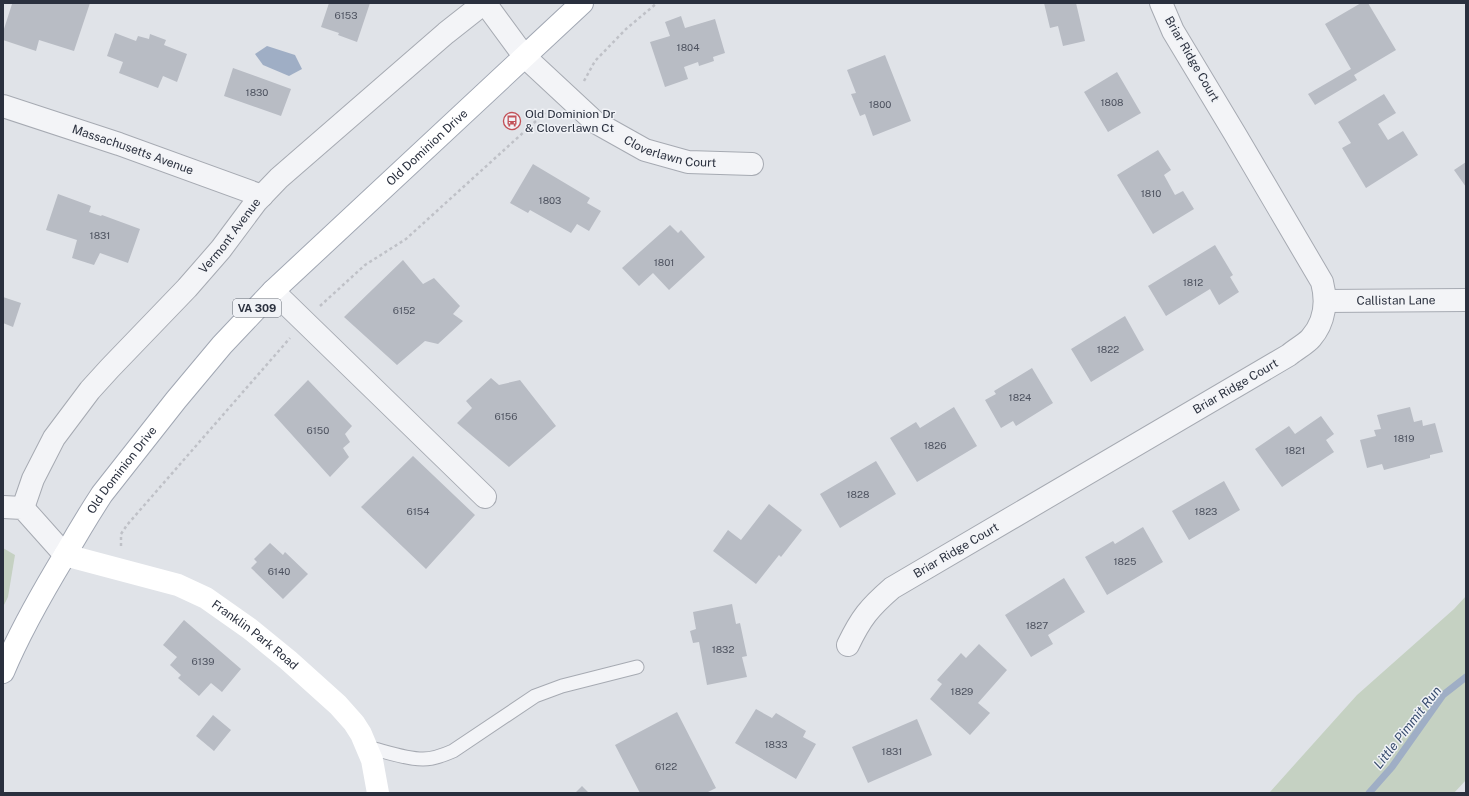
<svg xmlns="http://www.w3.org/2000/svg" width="1469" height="796" viewBox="0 0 1469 796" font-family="'Public Sans',sans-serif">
  <rect width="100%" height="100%" fill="#e0e3e8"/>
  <path fill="#c5d1c2" d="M3,548L15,555L8,597L3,607Z
    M1466,596V780L1454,793H1269L1357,695L1454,609Z"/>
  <path fill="#9faec5" d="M267,46L295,55L302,69L289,76L263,65L255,54Z"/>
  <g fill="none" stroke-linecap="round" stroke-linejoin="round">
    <path stroke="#9faec5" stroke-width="7" d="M1369,793L1392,767L1443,695L1466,677"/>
  </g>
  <path fill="#b8bcc4" d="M19,3H90L74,51L39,40L36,51L3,40V32L12,4Z
    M329,3H370L357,42L338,35L339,33L321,27Z
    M1044,3H1076L1085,41L1063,46L1058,26L1050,28Z
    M1361,3H1368L1396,50L1354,75L1357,80L1315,105L1308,94L1351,69L1325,24Z
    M681,16L685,28L715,19L725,53L713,57L714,61L699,66L698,62L684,67L688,79L665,87L650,42L670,36L665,22Z
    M115,33L136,41L138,36L149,39L150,34L166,40L164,45L187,54L177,82L163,76L158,88L119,73L123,62L107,56Z
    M885,55L911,121L873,136L865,114L860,116L851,94L856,93L847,70Z
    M233,68L291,89L281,116L224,96Z
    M1117,72L1141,113L1108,132L1084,92Z
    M1384,94L1396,113L1378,124L1388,140L1403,131L1418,155L1366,188L1342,148L1351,143L1338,122Z
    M1158,150L1171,170L1164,175L1175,195L1183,191L1194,209L1153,234L1117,175Z
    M1466,162V187L1454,170Z
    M533,164L590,198L587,203L601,211L589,231L577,224L571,233L530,210L528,213L510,203Z
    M58,194L91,206L89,212L101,216L102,215L140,229L128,263L100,253L94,265L72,258L77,240L46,230Z
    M670,225L678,233L681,230L705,257L669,290L653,273L639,286L622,268Z
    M1215,245L1233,275L1230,277L1239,292L1219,305L1210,289L1166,316L1148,286Z
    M403,260L423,284L434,278L460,306L453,314L463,321L438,344L425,341L397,365L344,317Z
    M3,297L21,303L13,327L3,323Z
    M1125,316L1144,350L1091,382L1071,349Z
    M1032,368L1053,403L1016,426L1013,421L1001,428L985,400L996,394L994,391Z
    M491,378L499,385L520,380L556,426L509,467L457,423L472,408L466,401Z
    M308,380L352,426L345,434L350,442L343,448L349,457L330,477L274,415Z
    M954,407L977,446L917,482L890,438L916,422L920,428Z
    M1410,407L1414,422L1422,420L1423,426L1435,423L1443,452L1430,455V458L1384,470L1382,464L1367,468L1360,440L1376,436L1374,430L1381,429L1377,415Z
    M1321,416L1334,434L1326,440L1334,452L1282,487L1255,449L1289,426L1295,434Z
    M413,456L475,515L426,569L361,507Z
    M876,461L896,494L840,528L820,494Z
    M1224,481L1240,510L1189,540L1172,511Z
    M769,504L802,530L781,557L779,555L756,584L713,551L728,530L741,540Z
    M1143,527L1163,562L1107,595L1085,557L1113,541L1115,544Z
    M270,543L283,555L285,552L308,574L283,599L251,568L257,562L254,559Z
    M1064,578L1085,612L1048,635L1053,644L1031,657L1005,615Z
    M732,604L736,624L740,623L747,656L742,657L747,677L707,685L699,642L693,643L690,631L696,629L693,612Z
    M184,620L241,669L222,692L211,683L199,696L178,678L181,675L170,665L177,657L163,645Z
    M979,644L1007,670L978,703L990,713L970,735L930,699L942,684L937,680L961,653L966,658Z
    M756,709L772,718L776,713L806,731L803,737L816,744L796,779L735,743Z
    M677,712L716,788L706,793H640L615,745Z
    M213,715L231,730L214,751L196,736Z
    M917,719L932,755L868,783L852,747Z
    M582,786L589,793H575Z"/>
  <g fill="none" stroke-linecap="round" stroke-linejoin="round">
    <g stroke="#a6aab2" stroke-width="15">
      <path id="lane" d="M367,747C384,751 405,759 423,759C433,759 444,755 453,751L535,696L562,686L637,667"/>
    </g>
    <g stroke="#a6aab2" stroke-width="24">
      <g id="street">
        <path id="s1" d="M485,3L524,56L595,122L645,150L688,162L752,164"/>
        <path id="s2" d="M3,106L119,144L262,196"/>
        <path d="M273,291L485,497"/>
        <path id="s3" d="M1325,301L1466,300"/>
        <path d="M3,507L23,508L65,555"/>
        <path id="s4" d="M23,508L33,479L54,438L90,390L110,368L187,288L221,249L256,202L279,178L446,33L484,3"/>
        <path id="s5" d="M848,645C861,618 869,608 892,588L1289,355C1296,349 1306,344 1311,338C1325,322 1327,301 1322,282L1235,134L1173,31L1161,3"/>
      </g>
    </g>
    <g stroke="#a1a7b3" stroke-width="24">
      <g id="primary">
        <path id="s7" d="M3,672C20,631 42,593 65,555C77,534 89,514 102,494L176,400L222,345L273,291L582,3"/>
      </g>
    </g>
    <path stroke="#bfc1c7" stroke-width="2.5" stroke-dasharray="3 3" stroke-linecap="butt" d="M584,81L595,61L626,29L657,3
      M320,306L365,265L406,239L547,111
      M121,546V534L127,525L290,338"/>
    <use href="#lane" stroke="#f3f4f7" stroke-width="13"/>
    <use href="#street" stroke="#f3f4f7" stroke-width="22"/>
    <path stroke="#fff" stroke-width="22" id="s6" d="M65,555L178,585L206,598L250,629L288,660L338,705L354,723L361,734L372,760L378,793"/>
    <use href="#primary" stroke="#fff" stroke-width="22"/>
  </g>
  <defs>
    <g id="bus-ring" transform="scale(0.9)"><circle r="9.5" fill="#f0f2f6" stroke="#c25158" stroke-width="1.5"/><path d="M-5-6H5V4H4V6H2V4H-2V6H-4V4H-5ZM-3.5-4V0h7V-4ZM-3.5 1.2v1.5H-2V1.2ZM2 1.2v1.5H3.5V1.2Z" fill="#c25158"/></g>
  </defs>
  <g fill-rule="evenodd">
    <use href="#bus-ring" x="512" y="121"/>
  </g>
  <g text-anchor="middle" stroke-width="3" stroke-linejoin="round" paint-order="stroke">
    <g font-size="10" fill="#4e5360">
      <text x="346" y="19">6153</text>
      <text x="688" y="51">1804</text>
      <text x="257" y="96">1830</text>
      <text x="1112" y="106">1808</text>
      <text x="880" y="108">1800</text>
      <text x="1151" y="197">1810</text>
      <text x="550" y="204">1803</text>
      <text x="100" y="239">1831</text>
      <text x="664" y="266">1801</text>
      <text x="1193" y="286">1812</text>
      <text x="404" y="314">6152</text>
      <text x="1108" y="353">1822</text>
      <text x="1020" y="401">1824</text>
      <text x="506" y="420">6156</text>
      <text x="318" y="434">6150</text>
      <text x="1404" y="442">1819</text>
      <text x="935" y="449">1826</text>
      <text x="1295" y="454">1821</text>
      <text x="858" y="498">1828</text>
      <text x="418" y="515">6154</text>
      <text x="1206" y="515">1823</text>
      <text x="1125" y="565">1825</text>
      <text x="279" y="575">6140</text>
      <text x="1037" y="629">1827</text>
      <text x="723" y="653">1832</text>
      <text x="203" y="665">6139</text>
      <text x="962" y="695">1829</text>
      <text x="776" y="748">1833</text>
      <text x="892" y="755">1831</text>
      <text x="666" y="770">6122</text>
    </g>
    <rect fill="#f0f2f6" stroke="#656a75" stroke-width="1" x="233" y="299" width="48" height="18" rx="3"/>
    <g font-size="11" font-weight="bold" fill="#2a303e">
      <text x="257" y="312">VA 309</text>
    </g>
    <g font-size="12" fill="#2a303e" stroke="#f0f2f6">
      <text transform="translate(1192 59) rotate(60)" y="4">Briar Ridge Court</text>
      <text dy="4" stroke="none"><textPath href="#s7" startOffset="680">Old Dominion Drive</textPath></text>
      <text dy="4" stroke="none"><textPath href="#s1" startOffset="245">Cloverlawn Court</textPath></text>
      <text dy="4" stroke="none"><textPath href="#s2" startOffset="137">Massachusetts Avenue</textPath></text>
      <text dy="4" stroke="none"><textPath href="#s4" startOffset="345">Vermont Avenue</textPath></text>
      <text dy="4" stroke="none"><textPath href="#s3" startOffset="71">Callistan Lane</textPath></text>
      <text dy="4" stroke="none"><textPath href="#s5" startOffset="471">Briar Ridge Court</textPath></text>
      <text dy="4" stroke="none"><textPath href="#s7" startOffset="235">Old Dominion Drive</textPath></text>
      <text dy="4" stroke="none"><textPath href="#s5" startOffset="147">Briar Ridge Court</textPath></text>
      <text dy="4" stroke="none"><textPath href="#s6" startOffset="209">Franklin Park Road</textPath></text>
    </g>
    <g font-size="12" fill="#2a303e" stroke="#f0f2f6" text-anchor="start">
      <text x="525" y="118">Old Dominion Dr<tspan x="525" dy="14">&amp; Cloverlawn Ct</tspan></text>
    </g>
    <g font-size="13" font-style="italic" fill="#384c6e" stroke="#f0f2f6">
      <text transform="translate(1407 727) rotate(-52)" y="5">Little Pimmit Run</text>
    </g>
  </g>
  <rect width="1469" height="796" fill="none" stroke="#2a303e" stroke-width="8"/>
</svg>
